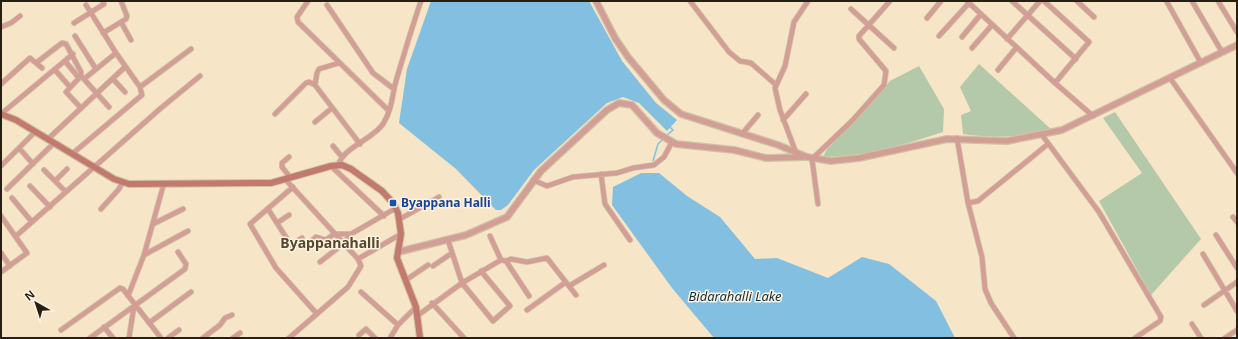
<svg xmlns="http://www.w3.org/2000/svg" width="1238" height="339" viewBox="0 0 1238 339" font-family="'Noto Sans',sans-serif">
  <rect width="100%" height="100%" fill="#f6e5c6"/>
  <path fill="#b4c9a9" d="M979,64L1052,130C1018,137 997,139 963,134L961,115L971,111L960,87Z
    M919,66L944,109L943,132C903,145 865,157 823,157L827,149L868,107L890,81Z
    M1115,112L1201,239L1151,295L1099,201L1142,173L1103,118Z"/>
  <path fill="#82bfe1" d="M431,1H589L622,61L656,103L677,120L667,131L639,103L623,97L607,103L534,170L508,205L501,210H496L456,169L399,123L407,69Z
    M641,173H659L687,196L720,217L755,259L777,258L828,278L862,257L889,264L936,301L955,338H714L672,288L612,205L613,187Z"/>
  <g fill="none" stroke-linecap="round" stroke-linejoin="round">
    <path stroke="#82bfe1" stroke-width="1.5" d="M666,136L673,130L670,127
      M653,161L658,144L664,138"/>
    <g stroke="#d1c2a6" stroke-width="6">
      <path id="minor" d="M308,1L297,17L298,22L389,111
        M690,1L729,52L740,61L751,63L775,84
        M967,1L1055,83L1093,116
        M1012,1L1076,59
        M1044,1L1089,42L1055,83
        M1077,1L1094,17
        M1192,1L1222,52
        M1218,1L1237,32
        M1167,2L1201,63
        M327,5L373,73L394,89
        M851,9L894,48
        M927,18L941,1
        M121,22L131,40
        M74,23L104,4L103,1
        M1,27L11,23L20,16
        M103,33L126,19L127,16L121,1
        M75,36L96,69
        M939,36L969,3
        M962,37L981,14
        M1007,39L1040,1
        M972,48L992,25
        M65,61L79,78
        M36,63L62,43L66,44L81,72V76L66,92L81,108
        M339,63L319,69L317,73L315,85L360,144
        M55,70L70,87
        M998,70L1016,48
        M83,78L109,107
        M1170,78L1237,173
        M84,79L116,53L86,5
        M113,79L125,92
        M1,84L30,58L42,68
        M140,87L191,49
        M1,114L73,54
        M275,114L306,83L309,82L315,85
        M783,120L806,94
        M315,122L332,108
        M742,134L758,115
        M1042,135L1099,212L1161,317L1160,321L1135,338
        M957,138L968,203L982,257L985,289L991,303L1014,338
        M48,139L125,67
        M333,146L342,157
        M19,148L33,164
        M795,150L780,110L775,88L785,66L794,22L808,1
        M72,154L142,95L140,87L116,53
        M289,157L282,163V167L290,177
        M338,165C345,146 372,140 383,124C392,110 392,96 396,81C404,54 412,27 421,1
        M1,166L35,132
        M331,166L384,216
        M44,170L66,192
        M601,174L605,204L630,240
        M285,179L358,259L361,266L348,287L289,338
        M533,180L547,186L573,177L617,173L633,168L654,165L664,157L672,142
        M55,181L67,169
        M30,186L50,207
        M293,187L250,224L276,268L317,314
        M7,189L54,143
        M12,198L32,222
        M968,203L978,201L1048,144
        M818,204L812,159L852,121L884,85L886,71L859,39V36L890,1
        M101,209L119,189L122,183
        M268,209L291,245L302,238
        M1,216L27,253L1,272
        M1233,217L1237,222
        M400,219L439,197
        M277,223L289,215
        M153,224L183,209
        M1216,235L1237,268
        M16,236L161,108L200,76
        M490,236L501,260
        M448,240L462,283L493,321L510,306L481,271
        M310,242L316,237L326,240L334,234H351
        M1,253L10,266
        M1203,254L1237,311
        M144,255L188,231
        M358,259L401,234
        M506,261L511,259L527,262L547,258L576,295
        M320,262L343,244L351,234L396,208
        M433,266L452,253
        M406,280L428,265
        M569,286L604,265
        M361,292L398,325
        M128,296L144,255L164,183
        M432,303L464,338
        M1204,305L1237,282
        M527,310L566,282
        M417,316L462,283L501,260L506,261L529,296
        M149,323L191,292
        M1192,324L1201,338
        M104,327L113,338
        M61,330L120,288L123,289L161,338
        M359,335L366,329L375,338
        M90,338L185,269L186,264L178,252
        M129,338L134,306
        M168,338L179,330
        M203,338L220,325L225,318L232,315
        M233,338L240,333
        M390,338L398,325L416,307
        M1225,338L1237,330"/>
    </g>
    <g stroke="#d1c2a6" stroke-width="8">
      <path id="tertiary" d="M596,1L615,38L628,57L664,100L681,114L778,145L807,157L831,161L859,158L947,139L1007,141L1062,130L1237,45
        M398,252L466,235L507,217L541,171L607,110L619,103L632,105L657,133L676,144L734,150L766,158L806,157"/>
    </g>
    <g stroke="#d1c2a6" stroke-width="8">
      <path id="secondary" d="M1,114L16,120L114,179L129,184L271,183L331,166L342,165L351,169L382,191L393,203L398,213L401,234L397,258L416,307L420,338"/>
    </g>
    <use href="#minor" stroke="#d29e96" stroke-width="4.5"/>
    <use href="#tertiary" stroke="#d29e96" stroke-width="5.5"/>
    <use href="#secondary" stroke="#c37a6e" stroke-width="6"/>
  </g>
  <rect fill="#1a4fb4" stroke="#fef3e1" stroke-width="1.5" x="389" y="199" width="8" height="8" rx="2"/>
  <g text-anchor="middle" stroke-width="3" stroke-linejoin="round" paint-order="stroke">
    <g font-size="12" font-weight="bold" fill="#164399" stroke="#fef3e1" text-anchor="start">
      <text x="401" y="207">Byappana Halli</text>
    </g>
    <g font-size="13" font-style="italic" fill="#0f2d3b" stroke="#fef3e1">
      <text x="735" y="301">Bidarahalli Lake</text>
    </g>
    <g font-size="14" font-weight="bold" fill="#56472d" stroke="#fef3e1">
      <text x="330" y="248">Byappanahalli</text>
    </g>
  </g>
  <rect width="1238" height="339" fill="none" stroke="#262014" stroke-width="4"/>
  <g transform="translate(36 303) rotate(321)" stroke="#fef3e1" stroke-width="3" paint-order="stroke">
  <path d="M0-3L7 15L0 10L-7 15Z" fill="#262014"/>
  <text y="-6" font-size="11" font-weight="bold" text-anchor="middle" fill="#262014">N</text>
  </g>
</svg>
